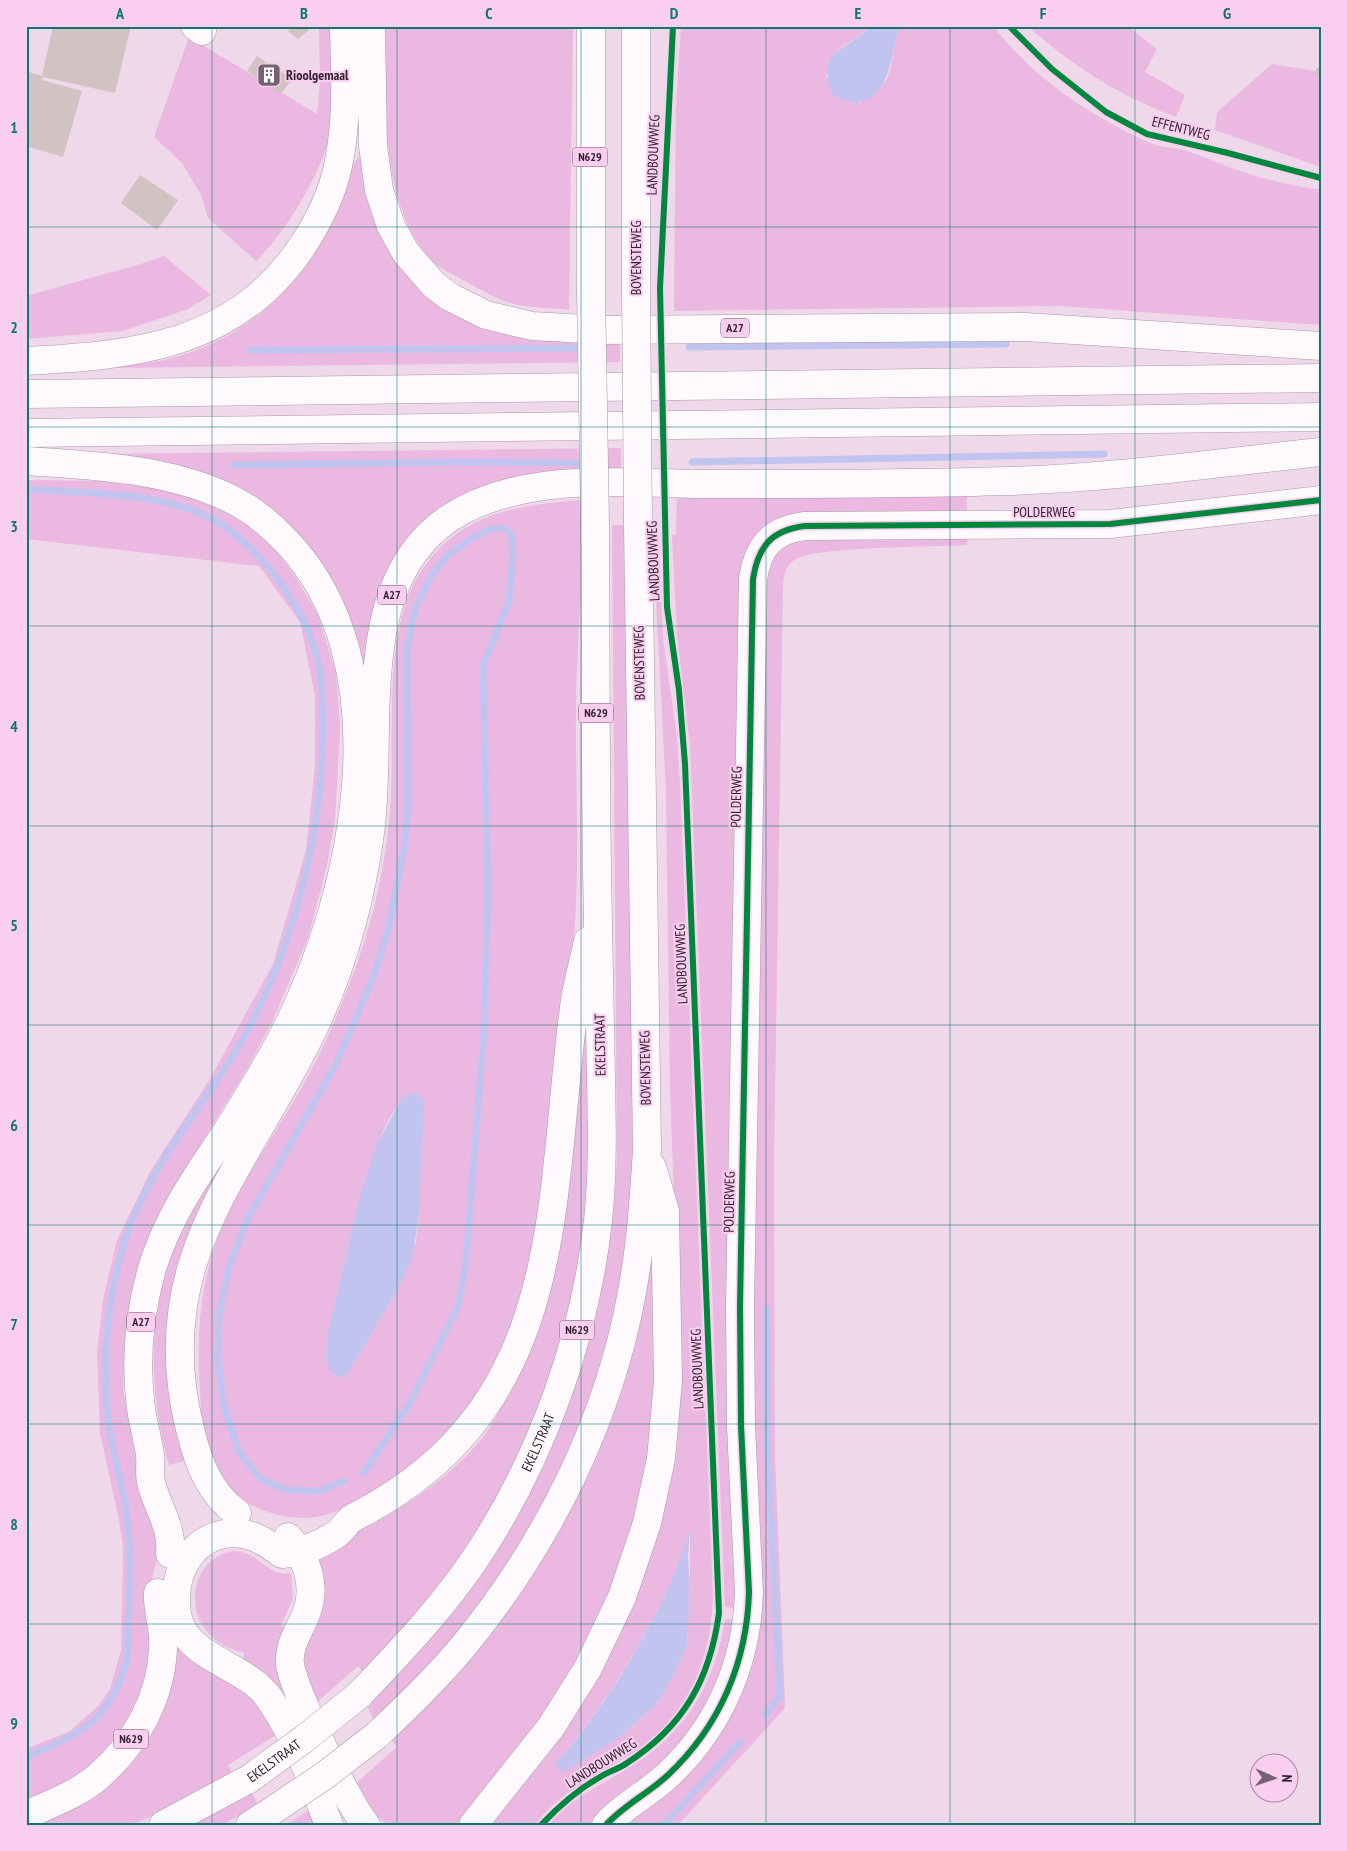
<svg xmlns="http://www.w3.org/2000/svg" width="1347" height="1851" viewBox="0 0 1347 1851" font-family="'PT Sans Narrow',sans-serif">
  <rect width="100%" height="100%" fill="#efd8ea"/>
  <path fill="#eab8e0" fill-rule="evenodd" d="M319,26H336C335,59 337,94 332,126C326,166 286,233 256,261L208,218L201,195L182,163L154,137L189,37L317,114L320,83Z
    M385,26H573L569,310C553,308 535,308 519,305C499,301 485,292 467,282C454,275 439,269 429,258C378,198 386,100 385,26Z
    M681,26H871C848,50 834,39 826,77L859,103C900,83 887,61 900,26H993C1032,77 1094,119 1153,144C1164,148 1176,147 1187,151C1206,157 1224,166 1243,172C1265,180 1297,186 1321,190V325L1061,306L674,311L676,104Z
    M1028,26H1127L1157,49L1145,72L1185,95L1176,117C1120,96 1072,66 1028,26Z
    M1272,64L1321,72V167L1215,130L1217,112Z
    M362,153L407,267L544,340L585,344L620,342V362L113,368C134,364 156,363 176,357C242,338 296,292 327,232C336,213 339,191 348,171C351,165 358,159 362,153Z
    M164,256L211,295L188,309L123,331L26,339V296L141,264Z
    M621,448V472C544,475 460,481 409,548C363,606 371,686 369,756C367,790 365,824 359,858C348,928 323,1000 289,1062C261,1112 226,1160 203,1213C167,1293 165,1377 191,1459L169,1465C151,1400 147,1334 167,1268C197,1169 271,1090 311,995C355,893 386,728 345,622C338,603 327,586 316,569C295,537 274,512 240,492C198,468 147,465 100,458L99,454Z
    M26,480L102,481L161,488L195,498L224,511L250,527L277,552L296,578L318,615L336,673L340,728L335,820L327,865L308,938L272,1022L247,1069L169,1195L149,1236L138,1267L129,1310L123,1388L134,1450L157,1518L158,1556L150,1586L154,1627L144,1698L111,1754L26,1808V1749L70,1731L99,1705L110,1689L121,1650L123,1549L119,1520L100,1433L97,1353L103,1299L117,1240L151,1170L210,1079L273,964L306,850L315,766V696L300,622L259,566L26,539Z
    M967,495V516L764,535L737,1609L725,1606L690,746L677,634L672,535H676L677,497Z
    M582,500C585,567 577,634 576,701C575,769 579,836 576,904C572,991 560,1077 548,1163C543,1195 539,1226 534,1258C533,1269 532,1282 529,1293C525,1307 515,1322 508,1335C497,1356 488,1379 474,1398C442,1444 372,1507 316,1517C290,1522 246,1509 229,1488C222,1480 215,1467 210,1458C201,1438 201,1410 200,1388C197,1344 199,1301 211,1258C230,1194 274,1138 306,1080C327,1042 343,1002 358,961C376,910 388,852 391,798C394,733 384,632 418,576C456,514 515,505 582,500ZM413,1093L419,1213L416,1242L401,1283L348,1374L335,1376L326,1356C336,1308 368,1109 413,1093Z
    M612,525H626L634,1147C631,1194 628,1240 620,1286C599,1412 539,1535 457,1633C432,1664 402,1692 374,1720L367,1706C524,1557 609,1371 617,1154Z
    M652,525H658L663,638L677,737L680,783L713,1596C711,1665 684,1724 623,1759C586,1780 563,1791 534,1825H483L624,1609L678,1302L670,1090L666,791ZM690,1532V1586L687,1647L665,1692L655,1705L617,1739L556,1763C608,1703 649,1633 680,1561C684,1552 686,1540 690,1532Z
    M968,532L967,545C935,547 815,546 794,560C786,566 784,575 783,584L774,1164L775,1456L785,1704L784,1709L678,1825H615L737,1689L747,1436L760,566L790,535Z
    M583,995H592V1141L580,1268L542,1406L494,1506L446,1580L364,1673L358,1666L315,1704L304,1667L314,1554C375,1524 439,1492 483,1437C497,1419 506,1397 515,1376Z
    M653,1248L663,1385L630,1553L573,1677L460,1825H388L368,1809L355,1784L397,1747L392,1740L454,1677L508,1610L551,1545L575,1499L645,1294Z
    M234,1551C261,1552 267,1578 291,1573L293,1599L281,1625L286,1629L287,1689L278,1693L266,1673L243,1660L244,1653C229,1649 215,1643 205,1629C184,1600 197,1556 234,1551Z
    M727,1619L737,1620L705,1722L595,1825H549C571,1798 601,1785 629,1768C685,1734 715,1684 725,1620Z
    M172,1629L255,1698L276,1735L228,1765L233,1774L166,1810L130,1825H26L103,1780Z
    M252,1793L258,1805L222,1825H193Z
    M309,1810L316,1825H287Z"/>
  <path fill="#c1c4ef" d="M871,26H900C889,55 893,100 852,103L832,95C816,46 845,54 871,26Z
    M413,1093L419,1094L424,1103L419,1213L413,1254L401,1283L348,1374L339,1378L330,1371L326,1356L328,1333L359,1199L376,1146L402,1098Z
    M690,1526L688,1558L690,1586L687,1647L665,1692L655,1705L617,1739L564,1772L557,1767L556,1763C601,1712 638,1652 667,1590C676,1569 686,1549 690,1526Z"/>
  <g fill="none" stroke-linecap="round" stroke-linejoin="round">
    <path stroke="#c1c4ef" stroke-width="7" d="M689,347L1006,344
      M250,350L588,348
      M692,462L1104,454
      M233,465L466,462L588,463
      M26,489C82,493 151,492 202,514C227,525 246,543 264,562C288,590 306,619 316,654C323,677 323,702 323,725C323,830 297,935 249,1028C209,1103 145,1166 122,1250C106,1309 101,1367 109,1427C114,1458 124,1487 127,1518C133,1565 128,1614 127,1661C110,1721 80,1734 26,1757
      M344,1481L320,1491L286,1490L261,1479L252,1469L238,1450L223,1402L218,1358L219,1314L229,1267L248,1218L335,1066L372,981L388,930L404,850L408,808L407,647L415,609L432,575L447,556L472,538L490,529L500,528L507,530L512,536L513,557L509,601L483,666L488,893L484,1031L466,1261L458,1307L411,1401L364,1472
      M765,1715L780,1696L767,1434V1309
      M664,1825L740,1742"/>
  </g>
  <path fill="#d0c3c2" d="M53,26H131L115,93L43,77L42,80L82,91L63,157L26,146V71L42,76Z
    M292,26H307L306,28L309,30L298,39L288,31Z
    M257,56L292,79L281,94L247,71Z
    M1316,68H1321V77H1316Z
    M140,175L178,200L157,230L121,203Z"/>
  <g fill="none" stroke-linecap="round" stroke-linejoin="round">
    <g stroke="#aa99a7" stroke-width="29">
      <path id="minor" d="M195,26L202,31
        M606,1825C624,1805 649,1793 668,1775C720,1726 747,1662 749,1592L741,1426L740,1306L753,579C758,547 771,530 805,526L1110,524L1321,500"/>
    </g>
    <g stroke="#aa99a7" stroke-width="29">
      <g id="major">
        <path d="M591,26V289"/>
        <path d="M636,26V289"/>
        <path d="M288,1537C307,1557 317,1587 306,1614C300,1630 288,1645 290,1664C293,1689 349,1806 366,1825"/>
        <path id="s1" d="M359,1695C402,1650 445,1605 479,1553C543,1455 585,1337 598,1221C603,1174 602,1126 601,1078C600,1027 599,975 598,923C595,790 596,657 595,525"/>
        <path d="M377,1735C408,1706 439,1676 466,1643C548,1542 609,1420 632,1292C641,1244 644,1197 647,1149L638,524"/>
        <path d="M26,1815C51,1804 80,1793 100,1775C136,1743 161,1697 163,1649C165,1630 157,1612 158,1593"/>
        <path d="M163,1825L249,1779"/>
        <path d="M250,1825L266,1815"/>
        <path d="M329,1825C313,1782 295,1736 269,1698C243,1661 175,1659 176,1602C176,1590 177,1579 182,1569C190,1551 203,1538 224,1534C248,1530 263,1540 282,1554C300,1552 320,1545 335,1535C342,1531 345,1524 351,1519C357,1515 365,1512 371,1508C570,1396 548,1195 575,1000C578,981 584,961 588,941"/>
        <path d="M473,1825L551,1727L588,1668L622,1597L647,1523L661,1459L668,1381L665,1211L652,1167"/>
      </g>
    </g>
    <g stroke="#aa99a7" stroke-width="29">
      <path id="highway" d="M371,26L373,146L379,190L391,226L406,253L434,285L450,297L486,315L532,326L603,330L1026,327L1321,346
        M26,361C136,355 234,346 301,248C317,224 332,195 338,166C348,120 345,73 344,26
        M26,394L1321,378
        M26,433L1321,417
        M26,461C97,466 169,468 233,500C253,510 272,526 287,542C403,664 356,891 287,1028C269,1064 247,1099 225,1134C195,1178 166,1220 151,1272C139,1316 135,1363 141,1408C143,1424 148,1439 150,1455C151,1464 149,1473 151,1482C157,1508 173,1526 170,1554
        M237,1513C209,1493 198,1462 190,1429C146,1255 251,1165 317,1021C344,961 361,898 370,833C385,727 348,571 463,510C539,471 632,484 714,484C812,484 910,484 1008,481C1113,478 1217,463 1321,452"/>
    </g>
    <use href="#minor" stroke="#fdf9fc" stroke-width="28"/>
    <use href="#major" stroke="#fdf9fc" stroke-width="28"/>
    <use href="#highway" stroke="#fdf9fc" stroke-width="28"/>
    <g stroke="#aa99a7" stroke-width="29" stroke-linecap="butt">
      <g id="major-bridge">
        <path d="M591,289L595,525"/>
        <path d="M636,289L638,524"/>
        <path id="s2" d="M249,1779L304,1739L359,1695"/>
        <path d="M266,1815L324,1776L377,1735"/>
      </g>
    </g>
    <use href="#major-bridge" stroke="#fdf9fc" stroke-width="28"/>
    <g stroke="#f9ceef" stroke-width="9">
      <path id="cycleway" d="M1009,26L1052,69L1106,112L1147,134L1228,153L1321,178
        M541,1825C559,1806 577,1790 600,1777C609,1771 619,1769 627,1763C684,1726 710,1679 719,1613L685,764L679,690L667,607L660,288L673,26
        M606,1825C624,1805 649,1793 668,1775C720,1726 747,1662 749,1592L741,1426L740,1306L753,579C758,547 771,530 805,526L1110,524L1321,500"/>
    </g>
    <use href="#cycleway" stroke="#00873e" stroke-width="6"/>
  </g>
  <path fill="none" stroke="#0f766e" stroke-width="1" stroke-opacity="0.55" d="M212,26V1825M397,26V1825M581,26V1825M766,26V1825M950,26V1825M1135,26V1825M26,227H1321M26,427H1321M26,626H1321M26,826H1321M26,1025H1321M26,1225H1321M26,1424H1321M26,1624H1321"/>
  <defs>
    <g id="building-square" transform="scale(1.25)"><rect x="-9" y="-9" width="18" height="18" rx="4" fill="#756271" stroke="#f9ceef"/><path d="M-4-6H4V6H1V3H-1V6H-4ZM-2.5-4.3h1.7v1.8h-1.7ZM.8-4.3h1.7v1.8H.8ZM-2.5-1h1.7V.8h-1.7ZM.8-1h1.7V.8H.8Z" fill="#fff"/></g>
  </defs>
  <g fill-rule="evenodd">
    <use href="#building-square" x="269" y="75"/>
  </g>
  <g text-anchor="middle" stroke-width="4" stroke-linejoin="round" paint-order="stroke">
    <g fill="#f9ceef" stroke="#6e5669" stroke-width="1">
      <rect x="572.5" y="147.5" width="35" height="19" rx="4"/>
      <rect x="721" y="318.5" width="28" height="19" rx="4"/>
      <rect x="378" y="585.5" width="28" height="19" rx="4"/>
      <rect x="578.5" y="703.5" width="35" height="19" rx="4"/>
      <rect x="127" y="1312.5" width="28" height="19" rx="4"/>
      <rect x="559.5" y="1320.5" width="35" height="19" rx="4"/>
      <rect x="113.5" y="1729.5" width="35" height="19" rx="4"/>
    </g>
    <g font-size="12" font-weight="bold" fill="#332330">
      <text x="590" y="161">N629</text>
      <text x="735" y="332">A27</text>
      <text x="392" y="599">A27</text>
      <text x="596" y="717">N629</text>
      <text x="141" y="1326">A27</text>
      <text x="577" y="1334">N629</text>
      <text x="131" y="1743">N629</text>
    </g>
    <g font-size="14" font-weight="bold" fill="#332330" stroke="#f9ceef" text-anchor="start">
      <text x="286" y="80">Rioolgemaal</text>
    </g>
    <g font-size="14" fill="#332330" stroke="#f9ceef">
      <text transform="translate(1181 128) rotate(14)" y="5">EFFENTWEG</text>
      <text transform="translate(653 155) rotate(-88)" y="5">LANDBOUWWEG</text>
      <text transform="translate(636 258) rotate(-90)" y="5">BOVENSTEWEG</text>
      <text x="1044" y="517">POLDERWEG</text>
      <text transform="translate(653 561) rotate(-92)" y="5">LANDBOUWWEG</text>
      <text transform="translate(639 663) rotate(-91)" y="5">BOVENSTEWEG</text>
      <text transform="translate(736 797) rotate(-89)" y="5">POLDERWEG</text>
      <text transform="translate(681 964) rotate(-92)" y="5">LANDBOUWWEG</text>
      <text transform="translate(600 1045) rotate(-91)" y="5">EKELSTRAAT</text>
      <text transform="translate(645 1068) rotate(-91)" y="5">BOVENSTEWEG</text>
      <text transform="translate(729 1202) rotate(-89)" y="5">POLDERWEG</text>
      <text transform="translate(697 1369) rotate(-92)" y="5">LANDBOUWWEG</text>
      <text dy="5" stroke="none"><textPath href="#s1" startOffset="312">EKELSTRAAT</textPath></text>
      <text dy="5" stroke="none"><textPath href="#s2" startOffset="31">EKELSTRAAT</textPath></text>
      <text transform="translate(601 1763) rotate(-32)" y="5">LANDBOUWWEG</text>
    </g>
  </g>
  <rect width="1347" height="1851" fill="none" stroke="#f9ceef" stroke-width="55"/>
  <g transform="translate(1274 1778) rotate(92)"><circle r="24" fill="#f9ceef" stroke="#aa8aa3"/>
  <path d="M0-4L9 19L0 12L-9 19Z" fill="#756271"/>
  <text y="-8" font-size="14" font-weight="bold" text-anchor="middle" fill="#332330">N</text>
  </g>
  <rect x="28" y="28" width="1292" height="1796" fill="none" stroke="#0f766e" stroke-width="2"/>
  <g font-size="16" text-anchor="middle" font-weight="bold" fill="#0f766e">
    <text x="120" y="19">A</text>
    <text x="304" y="19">B</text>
    <text x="489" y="19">C</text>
    <text x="674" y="19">D</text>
    <text x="858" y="19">E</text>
    <text x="1043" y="19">F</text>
    <text x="1227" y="19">G</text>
    <text x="14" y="133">1</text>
    <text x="14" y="333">2</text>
    <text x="14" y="532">3</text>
    <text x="14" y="732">4</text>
    <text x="14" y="931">5</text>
    <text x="14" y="1131">6</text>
    <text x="14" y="1330">7</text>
    <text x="14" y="1530">8</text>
    <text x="14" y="1729">9</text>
  </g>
</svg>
